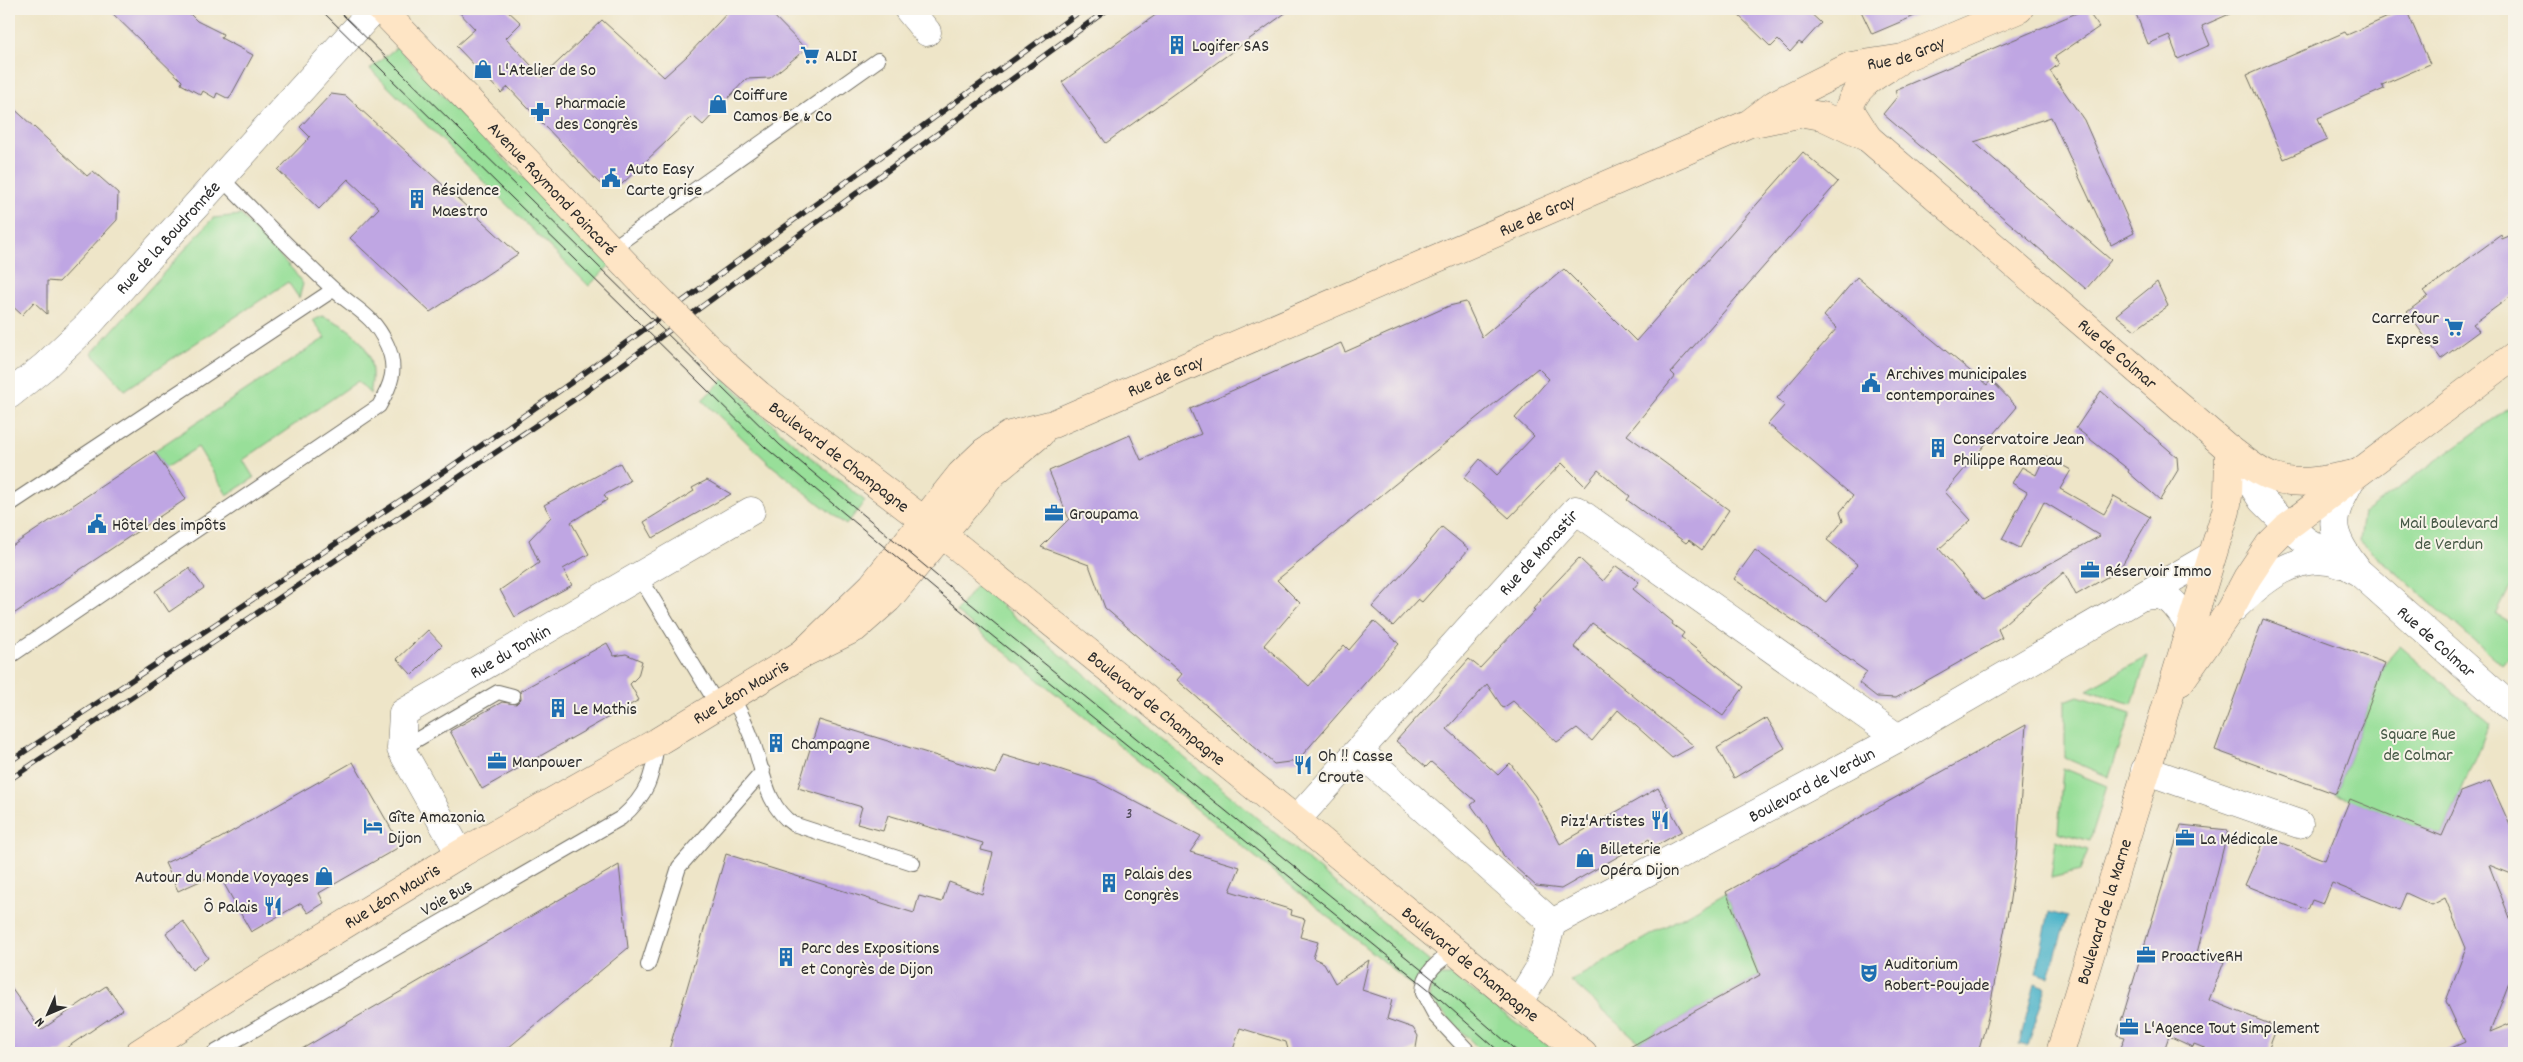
<svg xmlns="http://www.w3.org/2000/svg" width="2523" height="1062" viewBox="0 0 2523 1062" font-family="Dekko,sans-serif">
  <rect width="100%" height="100%" fill="#f7f3e8"/>
  <filter id="ink" filterUnits="userSpaceOnUse"><feTurbulence type="fractalNoise" baseFrequency=".02" numOctaves="2"/><feDisplacementMap in="SourceGraphic" scale="10" xChannelSelector="R" yChannelSelector="G"/><feConvolveMatrix kernelMatrix="1 2 1 2 8 2 1 2 1" color-interpolation-filters="sRGB"/></filter>
  <filter id="wash" filterUnits="userSpaceOnUse"><feTurbulence type="fractalNoise" baseFrequency=".0096" numOctaves="4" result="noise"/><feDisplacementMap in="SourceGraphic" scale="20" xChannelSelector="R" yChannelSelector="G"/><feGaussianBlur stdDeviation="1.12" result="paint"/><feColorMatrix in="noise" values="0 0 0 0 0 0 0 0 0 0 0 0 0 0 0 0 0 1.4 0 .05"/><feComposite in="paint" operator="in"/></filter>
  <g filter="url(#wash)">
    <rect width="100%" height="100%" fill="#eee5c8"/>
    <path fill="#98df99" stroke="#628562" d="M397,47L489,144L611,264L589,286L370,69Z
      M241,215L293,270L303,284L299,298L288,282L125,390L92,353L213,218Z
      M322,316C359,329 379,354 370,394L358,381L243,460L254,478L227,495L198,447L165,468L154,451L325,338L313,320Z
      M724,379L784,435L865,501L846,525L771,465L702,400Z
      M2514,404V579L2496,615L2514,625V651L2502,665L2360,541L2364,513Z
      M977,585L1430,962L1413,986L956,612Z
      M2400,646L2490,723L2442,836L2336,794L2385,663Z
      M2148,656L2132,704L2087,690Z
      M2078,696L2131,713L2109,777L2065,758V701Z
      M2063,768L2107,786L2090,841L2058,832Z
      M2056,840L2088,850L2080,871L2051,878Z
      M1726,892L1760,975L1639,1042L1571,981Z
      M1442,975H1451L1558,1053H1483L1429,998L1432,981Z"/>
    <path fill="#4ab2c9" stroke="#3a6e7a" d="M2049,912L2067,917L2049,977L2036,973Z
      M2035,983L2046,987L2028,1046L2019,1044Z"/>
    <g id="blocks">
      <path fill="#bfa6e3" d="M108,9H185L197,21L223,34L221,38L253,55L229,99L217,93L215,98L203,91L201,95L181,84L182,81Z
        M456,9H506L521,23L506,38L542,77L602,20L664,77L687,56L731,9H767L806,49L770,78L746,79L703,125L693,116L621,185L599,183L508,87L501,93L456,46L475,29Z
        M1164,9H1291L1106,143L1062,82Z
        M1732,9H1806L1821,23L1802,44L1799,42L1790,52L1778,40L1771,47Z
        M1860,9H1931L1872,34Z
        M2086,9L2099,27L2055,57L2059,64L2050,71L2084,120L2134,233L2111,245L2051,117L1974,142L2111,260L2086,289L1883,114L1897,97L1895,90Z
        M2134,9H2241L2202,26L2210,45L2178,59L2169,35L2148,44Z
        M2406,9L2430,64L2382,85L2384,89L2318,118L2327,140L2284,159L2247,75L2345,32L2347,35Z
        M331,94L346,96L518,254L430,312L350,238L379,208L348,179L319,209L278,170L310,137L300,127Z
        M9,104L87,176L93,171L118,193L117,220L59,282L47,281V314L34,302L22,315L9,303Z
        M1803,152L1838,182L1671,372L1675,376L1627,435L1729,510L1702,550L1689,540L1686,543L1627,500L1630,496L1598,470L1585,486L1562,463L1509,518L1464,478L1480,459L1497,475L1534,436L1515,418L1549,379L1538,368L1277,580L1300,603L1264,645L1309,686L1344,645L1349,650L1374,621L1399,644L1297,761L1274,764L1177,680L1182,674L1105,608L1089,565L1041,547L1069,519L1049,471L1130,435L1141,460L1201,434L1190,409L1341,343L1345,352L1449,306L1466,302L1482,337L1564,269L1636,341Z
        M2514,234V294L2473,324L2479,331L2441,359L2407,312L2428,296L2424,291L2501,235L2502,239Z
        M1857,277L1987,385L1991,380L2017,407L1945,492L1971,520L1939,549L1984,600L2100,536L2044,502L2020,548L2002,539L2027,492L2012,483L2022,467L2036,475L2045,456L2071,470L2060,489L2104,514L2114,496L2150,517L2119,570L2076,595L2064,572L1998,629L2002,638L1896,698L1877,697L1859,683L1867,672L1734,579L1755,550L1826,602L1858,565L1827,540L1843,521L1840,512L1853,496L1768,424L1785,405L1777,398L1837,328L1824,316Z
        M2157,282L2168,306L2135,330L2116,315Z
        M2101,391L2177,457L2178,470L2160,500L2128,472L2129,470L2076,428Z
        M154,451L186,499L9,617V548Z
        M620,463L630,481L604,495L607,500L571,522L589,554L563,569L572,585L515,617L500,590L539,563L529,540L551,517L544,505Z
        M707,480L731,494L653,538L644,522L694,491L692,488Z
        M1442,527L1469,549L1422,602L1418,599L1393,626L1372,607L1427,547L1426,546Z
        M1579,558L1603,581L1616,566L1639,582L1633,589L1673,622L1672,624L1684,633L1681,637L1744,687L1723,716L1592,623L1574,647L1694,746L1672,758L1618,710L1592,741L1577,728L1557,742L1513,701L1503,708L1487,684L1447,729L1498,775L1510,763L1535,796L1560,844L1658,788L1682,831L1654,847L1649,839L1561,889L1536,886L1505,858L1487,827L1471,805L1476,801L1431,762L1426,767L1396,741L1469,659L1480,668L1535,610L1533,609L1541,600L1540,599Z
        M189,568L204,588L169,612L155,591Z
        M2263,619L2385,663L2336,794L2215,750Z
        M428,630L442,645L412,675L397,659Z
        M607,643L614,656L626,654L642,661L638,676L630,684L639,700L482,789L450,731L502,702L516,704L521,699L520,691Z
        M1767,718L1785,748L1734,778L1717,748Z
        M819,720L996,774L1003,755L1040,766V763L1096,781L1201,836L1190,852L1240,867L1230,891L1292,910L1291,915L1305,919L1300,937L1318,942L1313,958L1324,963L1335,983L1369,960L1362,990L1392,1000L1387,1019L1413,1028L1418,1036L1416,1048L1407,1053H1289L1286,1042L1240,1028L1232,1053H668L726,854L914,913L919,896L942,902L949,882L982,894L993,853L981,850L983,843L888,815L883,831L857,824L862,807L798,788Z
        M2026,725L2017,850L2009,906L1988,1017L1978,1053H1619L1760,975L1726,892Z
        M353,762L401,846L319,893L324,903L308,913L301,903L251,932L218,873L178,891L165,863L217,840Z
        M2490,781L2514,834V875L2489,865L2514,929V970L2490,1032L2514,1022V1053H2440L2465,1042L2446,1001L2466,948L2445,898L2432,905L2406,893L2399,910L2332,883L2323,904L2312,900L2308,910L2245,885L2266,837L2325,860L2350,799L2442,836L2461,792Z
        M2181,825L2228,830L2197,953L2224,962L2209,1000L2277,1027L2267,1053H2217L2194,1044L2193,1047L2169,1036L2163,1053H2119L2125,1037L2117,1035Z
        M619,865L628,948L502,1053H295Z
        M183,921L208,958L192,970L166,933Z
        M9,985L41,1030L106,986L123,1009L59,1053H9Z"/>
    </g>
  </g>
  <g filter="url(#ink)">
    <use href="#blocks" fill-opacity="0" stroke="#6f6c62" stroke-width="1"/>
    <g fill="none" stroke-linecap="round" stroke-linejoin="round">
      <g stroke="#6f6c62" stroke-width="16">
        <path id="lane" d="M611,249L878,60
          M9,505L333,290
          M639,576L717,704
          M9,657L379,406C391,385 398,369 387,345C373,314 355,309 332,288C294,253 258,215 221,178
          M732,696C738,708 745,721 750,734C763,765 764,805 793,824L913,863
          M401,749L498,692L513,696
          M1456,951C1439,960 1423,972 1423,993L1436,1017L1470,1053
          M648,965L679,867L763,771
          M214,1053L621,818C648,795 653,776 657,742"/>
      </g>
      <g stroke="#6f6c62" stroke-width="29">
        <g id="street">
          <path d="M908,9L927,32"/>
          <path id="s1" d="M9,395L45,366L87,326L374,9"/>
          <path id="s2" d="M2230,450L2262,500L2288,526L2306,541L2360,573L2514,710"/>
          <path d="M2354,474C2331,517 2324,527 2356,568"/>
          <path d="M2145,596C2170,591 2176,606 2189,624"/>
          <path d="M2234,608C2261,581 2299,549 2340,564"/>
          <path d="M1360,752L1552,923"/>
          <path d="M2145,770L2299,824"/>
          <path id="s3" d="M1296,820L1576,510L1898,738"/>
          <path id="s4" d="M460,854L401,749L403,713L751,511"/>
          <path id="s5" d="M1518,1003L1539,969L1552,923L1898,738L2211,556"/>
        </g>
      </g>
      <g stroke="#6f6c62" stroke-width="29">
        <g id="secondary">
          <path id="s6" d="M381,9L652,292"/>
          <path id="s7" d="M1759,122L1803,113L1822,116L1868,138L2229,449C2242,458 2257,472 2272,477C2299,487 2326,479 2354,474"/>
          <path d="M1868,138L1849,108C1857,83 1876,76 1897,62"/>
          <path id="s8" d="M726,366L759,395L943,535L1296,820L1518,1003L1583,1053"/>
          <path id="s9" d="M802,654L872,586L961,474L984,452L1010,435L1053,424L1750,123L1775,104L1851,66L1903,58L2019,9"/>
          <path d="M2180,682L2230,610L2247,578L2269,545L2288,526L2514,356"/>
          <path id="s10" d="M139,1053L234,992L460,854L657,742L802,654L855,628L888,599L993,473L1040,434"/>
          <path id="s11" d="M2060,1053L2226,511L2228,496L2229,449"/>
        </g>
      </g>
      <use href="#lane" stroke="#fff" stroke-width="14"/>
      <use href="#street" stroke="#fff" stroke-width="28"/>
      <use href="#secondary" stroke="#fee5c5" stroke-width="28"/>
      <path stroke="#2b2b2b" stroke-width="1" d="M320,9L766,448L948,600L1432,992L1501,1053
        M337,9L780,445L955,591L1439,984L1519,1053"/>
      <g stroke="#2b2b2b" stroke-width="5.5">
        <path id="rail" d="M9,762L449,468L572,382L1083,9
          M9,780L581,395L1108,9"/>
      </g>
      <use href="#rail" stroke="#f7f3e8" stroke-width="4" stroke-dasharray="11" stroke-linecap="butt"/>
      <g stroke="#6f6c62" stroke-width="29" stroke-linecap="butt">
        <path id="secondary-bridge" d="M652,292L726,366"/>
      </g>
      <use href="#secondary-bridge" stroke="#fee5c5" stroke-width="28"/>
    </g>
  </g>
  <defs>
    <g id="building-bare" transform="scale(1.5)"><path d="M-4-6H4V6H1V3H-1V6H-4ZM-2.5-4.3h1.7v1.8h-1.7ZM.8-4.3h1.7v1.8H.8ZM-2.5-1h1.7V.8h-1.7ZM.8-1h1.7V.8H.8Z" fill="#1f6fb2" stroke="#f7f3e8" stroke-width="2.5" paint-order="stroke"/></g>
    <g id="supermarket-bare" transform="scale(1.5)"><path d="M-6-5.5h2.5l.6 2H6L4.5 2H-2.5L-4.4-4H-6ZM-1.5 3.2a1.3 1.3 0 1 0 .1 0ZM3 3.2a1.3 1.3 0 1 0 .1 0Z" fill="#1f6fb2" stroke="#f7f3e8" stroke-width="2.5" paint-order="stroke"/></g>
    <g id="shop-bare" transform="scale(1.5)"><path d="M-5-2.5h2.3a2.7 3.5 0 0 1 5.4 0H5L5.5 6h-11ZM-1.5-2.5h3a1.5 2.3 0 0 0-3 0Z" fill="#1f6fb2" stroke="#f7f3e8" stroke-width="2.5" paint-order="stroke"/></g>
    <g id="pharmacy-bare" transform="scale(1.5)"><path d="M-2-6h4v4h4v4h-4v4h-4v-4h-4v-4h4Z" fill="#1f6fb2" stroke="#f7f3e8" stroke-width="2.5" paint-order="stroke"/></g>
    <g id="civic-bare" transform="scale(1.5)"><path d="M-.6-6.5H3V-4.5H.6V-3L4-1V1h2V6H-6V1h2V-1L-.6-3ZM-1.2 2.5V6h2.4V2.5Z" fill="#1f6fb2" stroke="#f7f3e8" stroke-width="2.5" paint-order="stroke"/></g>
    <g id="office-bare" transform="scale(1.5)"><path d="M-6-3h4V-5.5h4V-3h4V5H-6ZM-1-4.5V-3h2v-1.5ZM-6 0V1H6V0Z" fill="#1f6fb2" stroke="#f7f3e8" stroke-width="2.5" paint-order="stroke"/></g>
    <g id="restaurant-bare" transform="scale(1.5)"><path d="M-5-6h1v4h1v-4h1v4h1v-4h1v5L-1.5 .5V6h-2V.5L-5-1ZM5-6V6H3V1.5H1.5Q1.5-4 5-6Z" fill="#1f6fb2" stroke="#f7f3e8" stroke-width="2.5" paint-order="stroke"/></g>
    <g id="hotel-bare" transform="scale(1.5)"><path d="M-6-4.5h1.5V1H6V5H4.5V3h-9V5H-6ZM-4 0a1.8 1.8 0 1 1 3.6 0ZM.5 0V-2.5h3Q6-2.5 6 0Z" fill="#1f6fb2" stroke="#f7f3e8" stroke-width="2.5" paint-order="stroke"/></g>
    <g id="theatre-bare" transform="scale(1.5)"><path d="M-5-5.5Q0-4 5-5.5V0Q5 5 0 6Q-5 5-5 0ZM-3.3-2.5H-1v1.5H-3.3ZM1-2.5H3.3v1.5H1ZM-2.8 1Q0 5.5 2.8 1Z" fill="#1f6fb2" stroke="#f7f3e8" stroke-width="2.5" paint-order="stroke"/></g>
  </defs>
  <g fill-rule="evenodd">
    <use href="#building-bare" x="1177" y="45"/>
    <use href="#supermarket-bare" x="810" y="55"/>
    <use href="#shop-bare" x="483" y="69"/>
    <use href="#shop-bare" x="718" y="104"/>
    <use href="#pharmacy-bare" x="540" y="112"/>
    <use href="#civic-bare" x="611" y="178"/>
    <use href="#building-bare" x="417" y="199"/>
    <use href="#supermarket-bare" x="2454" y="327"/>
    <use href="#civic-bare" x="1871" y="383"/>
    <use href="#building-bare" x="1938" y="448"/>
    <use href="#office-bare" x="1054" y="513"/>
    <use href="#civic-bare" x="97" y="524"/>
    <use href="#office-bare" x="2090" y="570"/>
    <use href="#building-bare" x="558" y="708"/>
    <use href="#building-bare" x="776" y="743"/>
    <use href="#office-bare" x="497" y="761"/>
    <use href="#restaurant-bare" x="1303" y="765"/>
    <use href="#restaurant-bare" x="1660" y="820"/>
    <use href="#hotel-bare" x="373" y="826"/>
    <use href="#office-bare" x="2185" y="838"/>
    <use href="#shop-bare" x="1585" y="858"/>
    <use href="#shop-bare" x="324" y="876"/>
    <use href="#building-bare" x="1109" y="883"/>
    <use href="#restaurant-bare" x="273" y="906"/>
    <use href="#office-bare" x="2146" y="955"/>
    <use href="#building-bare" x="786" y="957"/>
    <use href="#theatre-bare" x="1869" y="973"/>
    <use href="#office-bare" x="2129" y="1027"/>
  </g>
  <g text-anchor="middle" stroke-width="4" stroke-linejoin="round" paint-order="stroke">
    <g font-size="15" fill="#504a59">
      <text x="1129" y="818">3</text>
    </g>
    <g font-size="18" fill="#2b2b2b" stroke="#f7f3e8" text-anchor="start">
      <text x="1192" y="51">Logifer SAS</text>
      <text x="825" y="61">ALDI</text>
      <text x="498" y="75">L'Atelier de So</text>
      <text x="733" y="100">Coiffure<tspan x="733" dy="21">Camos Be &amp; Co</tspan></text>
      <text x="555" y="108">Pharmacie<tspan x="555" dy="21">des Congrès</tspan></text>
      <text x="626" y="174">Auto Easy<tspan x="626" dy="21">Carte grise</tspan></text>
      <text x="432" y="195">Résidence<tspan x="432" dy="21">Maestro</tspan></text>
      <text x="2439" y="323" text-anchor="end">Carrefour<tspan x="2439" dy="21">Express</tspan></text>
      <text x="1886" y="379">Archives municipales<tspan x="1886" dy="21">contemporaines</tspan></text>
      <text x="1953" y="444">Conservatoire Jean<tspan x="1953" dy="21">Philippe Rameau</tspan></text>
      <text x="1069" y="519">Groupama</text>
      <text x="112" y="530">Hôtel des impôts</text>
      <text x="2105" y="576">Réservoir Immo</text>
      <text x="573" y="714">Le Mathis</text>
      <text x="791" y="749">Champagne</text>
      <text x="1318" y="761">Oh !! Casse<tspan x="1318" dy="21">Croute</tspan></text>
      <text x="512" y="767">Manpower</text>
      <text x="388" y="822">Gîte Amazonia<tspan x="388" dy="21">Dijon</tspan></text>
      <text x="1645" y="826" text-anchor="end">Pizz'Artistes</text>
      <text x="2200" y="844">La Médicale</text>
      <text x="1600" y="854">Billeterie<tspan x="1600" dy="21">Opéra Dijon</tspan></text>
      <text x="1124" y="879">Palais des<tspan x="1124" dy="21">Congrès</tspan></text>
      <text x="309" y="882" text-anchor="end">Autour du Monde Voyages</text>
      <text x="258" y="912" text-anchor="end">Ô Palais</text>
      <text x="801" y="953">Parc des Expositions<tspan x="801" dy="21">et Congrès de Dijon</tspan></text>
      <text x="2161" y="961">ProactiveRH</text>
      <text x="1884" y="969">Auditorium<tspan x="1884" dy="21">Robert-Poujade</tspan></text>
      <text x="2144" y="1033">L'Agence Tout Simplement</text>
    </g>
    <g font-size="18" fill="#2b2b2b" stroke="#f7f3e8">
      <text dy="6" stroke="none"><textPath href="#s9" startOffset="1280">Rue de Gray</textPath></text>
      <text dy="6" stroke="none"><textPath href="#s6" startOffset="248">Avenue Raymond Poincaré</textPath></text>
      <text dy="6" stroke="none"><textPath href="#s9" startOffset="875">Rue de Gray</textPath></text>
      <text dy="6" stroke="none"><textPath href="#s1" startOffset="224">Rue de la Boudronnée</textPath></text>
      <text dy="6" stroke="none"><textPath href="#s7" startOffset="445">Rue de Colmar</textPath></text>
      <text dy="6" stroke="none"><textPath href="#s9" startOffset="470">Rue de Gray</textPath></text>
      <text dy="6" stroke="none"><textPath href="#s8" startOffset="145">Boulevard de Champagne</textPath></text>
      <text dy="6" stroke="none"><textPath href="#s3" startOffset="361">Rue de Monastir</textPath></text>
      <text dy="6" stroke="none"><textPath href="#s2" startOffset="285">Rue de Colmar</textPath></text>
      <text dy="6" stroke="none"><textPath href="#s4" startOffset="280">Rue du Tonkin</textPath></text>
      <text dy="6" stroke="none"><textPath href="#s10" startOffset="702">Rue Léon Mauris</textPath></text>
      <text dy="6" stroke="none"><textPath href="#s8" startOffset="550">Boulevard de Champagne</textPath></text>
      <text dy="6" stroke="none"><textPath href="#s5" startOffset="382">Boulevard de Verdun</textPath></text>
      <text dy="6" stroke="none"><textPath href="#s10" startOffset="298">Rue Léon Mauris</textPath></text>
      <text transform="translate(446 897) rotate(-30)" y="6">Voie Bus</text>
      <text dy="6" stroke="none"><textPath href="#s11" startOffset="148">Boulevard de la Marne</textPath></text>
      <text dy="6" stroke="none"><textPath href="#s8" startOffset="955">Boulevard de Champagne</textPath></text>
    </g>
    <g font-size="18" fill="#465846" stroke="#f7f3e8">
      <text x="2449" y="528">Mail Boulevard<tspan x="2449" dy="21">de Verdun</tspan></text>
      <text x="2418" y="739">Square Rue<tspan x="2418" dy="21">de Colmar</tspan></text>
    </g>
  </g>
  <rect width="2523" height="1062" fill="none" stroke="#f7f3e8" stroke-width="30"/>
  <g transform="translate(48 1014) rotate(225)" stroke="#f7f3e8" stroke-width="4" paint-order="stroke">
  <path d="M0-4L9 19L0 12L-9 19Z" fill="#2b2b2b"/>
  <text y="-8" font-size="14" font-weight="bold" text-anchor="middle" fill="#2b2b2b">N</text>
  </g>
</svg>
